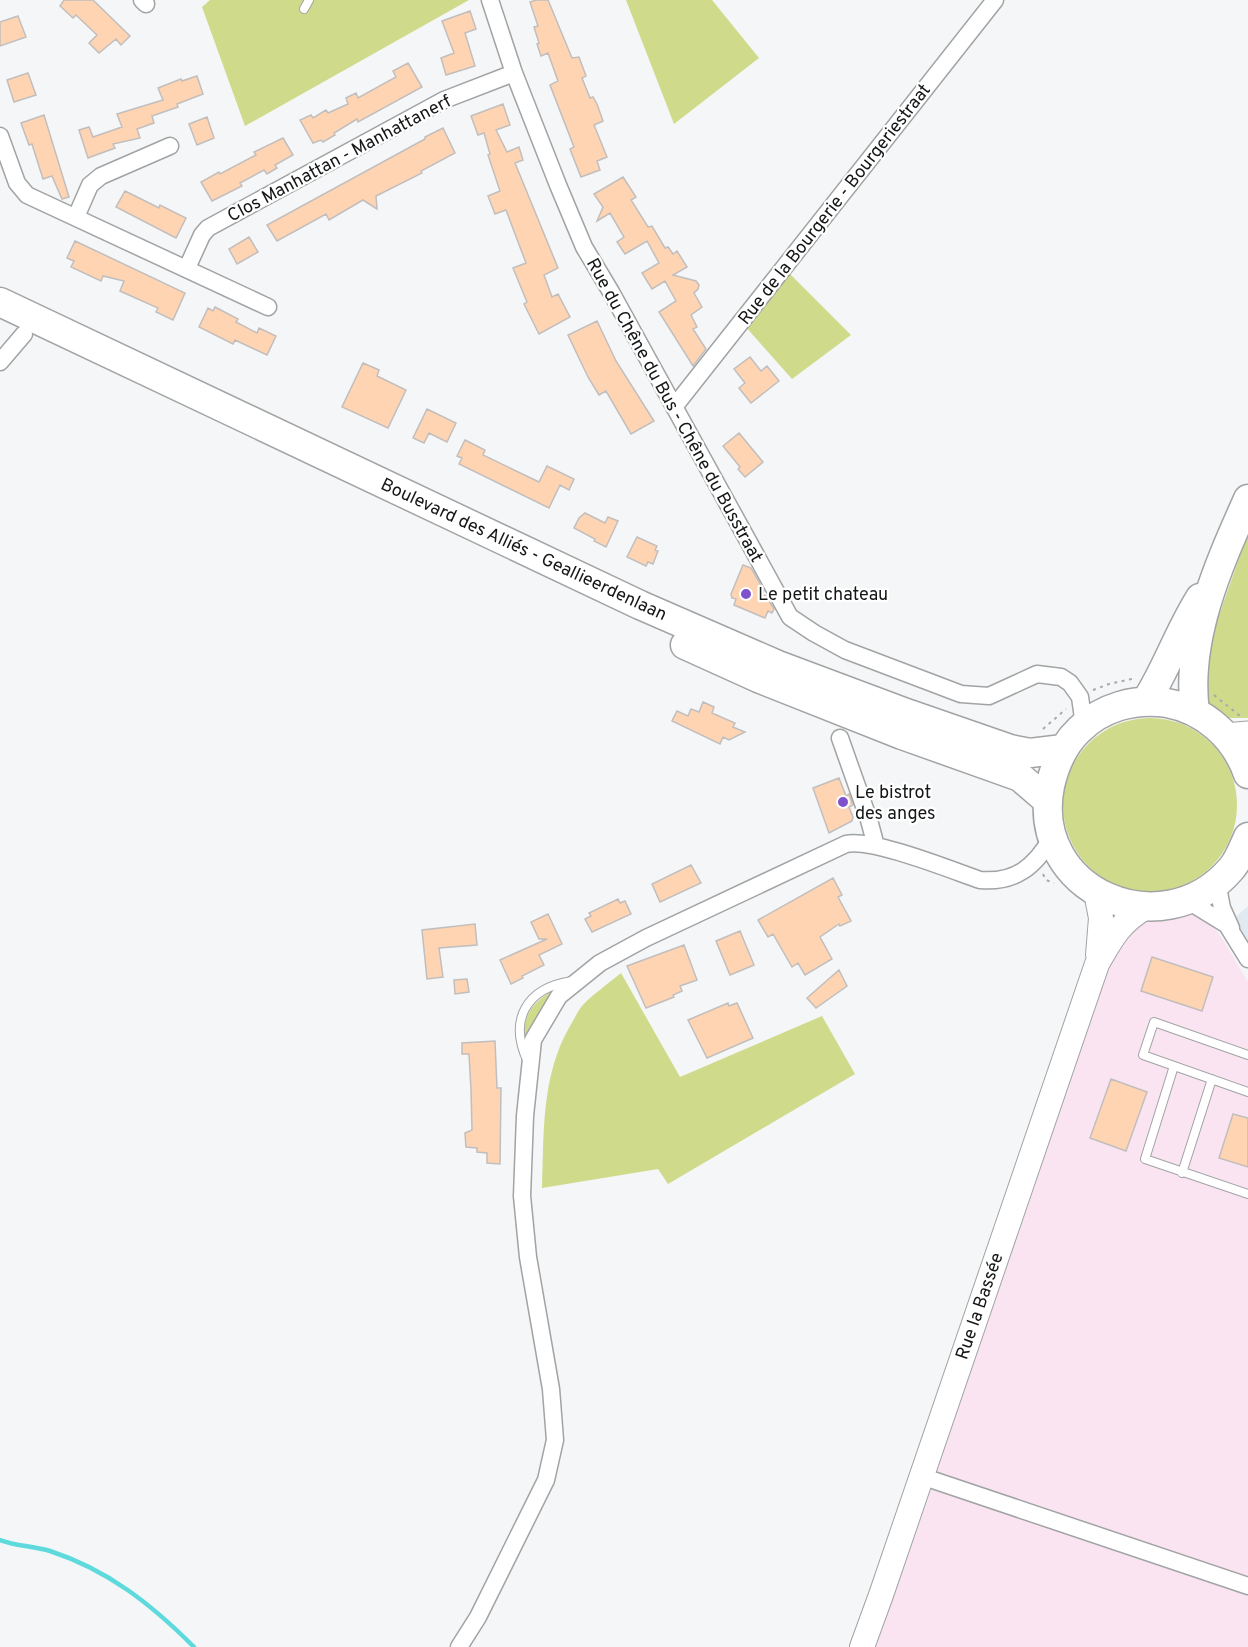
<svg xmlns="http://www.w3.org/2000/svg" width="1248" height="1647" viewBox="0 0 1248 1647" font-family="Overpass,sans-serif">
  <rect width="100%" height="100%" fill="#f4f6f7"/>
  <path fill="#e2eaf1" d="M1248,906V960L1227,925Z"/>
  <path fill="#fae4f2" d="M1183,914L1199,915L1207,919L1222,938L1248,982V1647H873L1111,946L1138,921Z"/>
  <path fill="#cfdb8a" d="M210,0H469L245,126L202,7Z
    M626,0H712L759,58L674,124Z
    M787,271L851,335L792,379L745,326Z
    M1248,533V718H1228L1207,702L1205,655Z
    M1063 805a87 87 0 1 1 174 0a87 87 0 1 1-174 0Z
    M621,973L680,1077L822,1016L855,1074L668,1184L658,1169L542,1188C544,1133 541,1076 570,1026C574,1020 577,1012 582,1006C593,994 608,984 621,973Z
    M552,991H554L527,1042L523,1040C526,1012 529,1006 552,991Z"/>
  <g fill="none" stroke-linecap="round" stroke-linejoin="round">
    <path stroke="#5fdadc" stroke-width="4.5" d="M0,1540C16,1546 33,1546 50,1551C108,1570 151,1604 194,1647"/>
  </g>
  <path fill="#ffd4b3" stroke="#c1bebd" stroke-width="1.5" d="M64,0H93L130,36L121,45L116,39L99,53L89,43L97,35L76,15L73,18L60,6Z
    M536,0H548L572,58L579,57L586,76L582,78L590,98L593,97L597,104L603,121L594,125L607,157L597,161L600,170L581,177L570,149L574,147L550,85L558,81L548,53L541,56L537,44L539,43L534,27L538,26L530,2Z
    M470,11L476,29L465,33L475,66L446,75L441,58L454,53L442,21Z
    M18,16L26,37L0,46V22Z
    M408,63L422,87L358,122L357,119L334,133L335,135L323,142L321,140L313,143L300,120L311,115L313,118L326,110L328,113L348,104L346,98L356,93L358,98L396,77L393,71Z
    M28,73L36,95L14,102L7,80Z
    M197,76L203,94L177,104L178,107L152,116L154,123L137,129L140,138L113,144L115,148L88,158L79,130L89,127L93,137L122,127L117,114L163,100L158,88L181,79L182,81Z
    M503,104L510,125L496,130L507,152L519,147L523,160L515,163L558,268L544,275L552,297L558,294L570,317L539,334L524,304L527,302L513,268L526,263L506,210L495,214L488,196L500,191L488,155L490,154L484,133L478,135L471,116Z
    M44,115L69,197L62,199L52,176L43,179L32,144L29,145L21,123Z
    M207,117L214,138L197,145L189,124Z
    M443,128L455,153L421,171L422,173L376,196L377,209L363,200L329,220L326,214L277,241L267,225L425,139V137Z
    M283,138L293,155L275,165L277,168L267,174L264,170L240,183L242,186L212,201L201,182L219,172L220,174L256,155L254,152Z
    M623,177L636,197L631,200L648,227L652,226L665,248L668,247L673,254L677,251L687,267L673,275L696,281L699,285L698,289L694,293L702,307L691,315L697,327L693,329L706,349L693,366L659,312L676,301L665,281L652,289L642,273L659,263L647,241L625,254L617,242L624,237L610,213L597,221L603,207L594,194Z
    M125,191L159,208L160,205L186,218L176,238L116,207Z
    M249,237L258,252L237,264L229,249Z
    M75,241L185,293L173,320L156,312L158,308L120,291L124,281L103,276L101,281L71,267L74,261L67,258Z
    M215,307L238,319L236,322L257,333L259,328L276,336L267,355L235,340L233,344L199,327L208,308L213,311Z
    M597,321L616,361L654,421L631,434L606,391L599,395L588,377L568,335Z
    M750,357L761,371L767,366L779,381L751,403L739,388L745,383L734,369Z
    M363,363L379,370L377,376L406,390L388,428L342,407Z
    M427,409L456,423L447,442L429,433L424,443L413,438Z
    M739,433L763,462L745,477L738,469L740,467L723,446Z
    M465,440L485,450L483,455L539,482L547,466L574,479L569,490L560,485L549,508L459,464L462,458L457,456Z
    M585,513L605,523L608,517L618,521L606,547L594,541L595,539L574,528L579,518Z
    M637,537L657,546L655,550L658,551L653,564L648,562L646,566L627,557Z
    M743,565L751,568L764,591L762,594L766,596L774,609L772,613L768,611L765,618L734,605L736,599L732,598L731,594Z
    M703,702L714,707L712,713L735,723L733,727L745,732L729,740L723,737L720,744L672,721L677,711L688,716L691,709L699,712Z
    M839,778L846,796L849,794L853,805L849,807L853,817L852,821L829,833L813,788Z
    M691,865L701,883L660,902L652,884Z
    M833,878L842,895L838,897L851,921L840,926L839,924L820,937L832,959L805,975L798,963L792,967L773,934L768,937L758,920Z
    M618,899L620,903L625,901L631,914L592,932L585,919L591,916L589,913Z
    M548,914L562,944L539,955L544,965L522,976L523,978L511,984L500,960L547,939H539L531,922Z
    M475,924L477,945L439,948L443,977L427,979L422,930Z
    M740,931L754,965L730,975L716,941Z
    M684,945L697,980L680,986L682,991L673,995L674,997L646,1008L627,966Z
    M1152,957L1213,977L1202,1011L1141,991Z
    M839,970L847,986L816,1008L807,998Z
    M467,979L469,992L455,994L454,980Z
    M728,1003L729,1006L737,1003L753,1038L707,1058L688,1020Z
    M495,1041L497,1088H501L500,1164L487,1163V1153L477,1152V1148L466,1147L465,1133L472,1130L471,1090L469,1054H462V1043Z
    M1111,1079L1147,1092L1126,1151L1090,1138Z
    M1233,1114L1248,1118V1167L1219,1158Z"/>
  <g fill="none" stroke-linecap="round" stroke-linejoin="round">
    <g stroke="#a1a3a4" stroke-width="10">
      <path id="service" d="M304,9L309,0
        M1248,1055L1154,1022L1143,1055L1248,1092
        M528,1062C508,1020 526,988 572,981
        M1174,1066L1145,1159L1248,1194
        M1182,1173L1212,1079"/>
    </g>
    <g stroke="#a1a3a4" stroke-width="19">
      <path id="minor" d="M142,0L146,4
        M490,0L514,73L558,185L584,247L611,292L790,617L814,633L845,650L961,694L989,696L1037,674L1061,677L1070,683L1080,697L1084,725
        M0,136L17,183L27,195L268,307
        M76,217L90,185L101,176L170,146
        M187,268L202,235L208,228L444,100L514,73
        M0,362L24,334
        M674,407L995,0
        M840,738L869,820L876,846
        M1217,882L1222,908L1231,928
        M1188,901L1227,925L1248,959
        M921,1476L1248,1586
        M459,1647L478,1617L546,1480L555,1440L551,1389L528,1257L522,1196L525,1116L533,1040L559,996L600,963L646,938L846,844C872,838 951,870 980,880C1015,883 1035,867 1052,837"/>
    </g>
    <g stroke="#a1a3a4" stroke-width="23">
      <path id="tertiary" d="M1225,734L1248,732"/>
    </g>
    <g stroke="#a1a3a4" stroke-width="26">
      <path id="secondary" d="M1096,892L1101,918L1098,955
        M862,1647L881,1595L1097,964C1112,938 1119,923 1146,907"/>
    </g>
    <g stroke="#a1a3a4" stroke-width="31">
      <path id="trunk" d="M0,302L640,605L778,665L909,714L1010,749L1030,753L1063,749
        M685,645L758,678L902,735L1020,777L1048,801
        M1146,701C1167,668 1179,631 1200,598
        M1195,712C1185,639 1219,564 1248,499
        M1248,774C1235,737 1205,710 1167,703C1135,698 1102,707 1079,730C1063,745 1055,764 1050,786C1029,891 1162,949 1231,869C1239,860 1243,848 1248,837"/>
    </g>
    <path stroke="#a8a9aa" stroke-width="2" stroke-dasharray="3 4.5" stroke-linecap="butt" d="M1093,690L1109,684L1136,678
      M1214,695L1240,716
      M1043,729L1066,709
      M1043,874L1046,880L1054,883"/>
    <use href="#service" stroke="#fff" stroke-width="8"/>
    <use href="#minor" stroke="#fff" stroke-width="16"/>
    <use href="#tertiary" stroke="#fff" stroke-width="21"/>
    <use href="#secondary" stroke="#fff" stroke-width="24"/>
    <use href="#trunk" stroke="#fff" stroke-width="28"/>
  </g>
  <g fill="#7d52cb" stroke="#fff" stroke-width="2">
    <circle cx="746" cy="594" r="6"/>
    <circle cx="843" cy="802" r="6"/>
  </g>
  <g text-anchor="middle" stroke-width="4.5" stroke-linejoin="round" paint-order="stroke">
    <g font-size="18" fill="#151616" stroke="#fff">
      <text transform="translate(339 158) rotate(-28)" y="6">Clos Manhattan - Manhattanerf</text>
      <text transform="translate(834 204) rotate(-52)" y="6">Rue de la Bourgerie - Bourgeriestraat</text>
      <text transform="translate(675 410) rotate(61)" y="6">Rue du Chêne du Bus - Chêne du Busstraat</text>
      <text transform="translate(524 549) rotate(25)" y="6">Boulevard des Alliés - Geallieerdenlaan</text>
      <text transform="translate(979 1306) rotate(-71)" y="6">Rue la Bassée</text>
    </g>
    <g font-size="18" fill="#151616" stroke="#fff" text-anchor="start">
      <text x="758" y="600">Le petit chateau</text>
      <text x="855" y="798">Le bistrot<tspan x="855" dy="21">des anges</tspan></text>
    </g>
  </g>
</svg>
